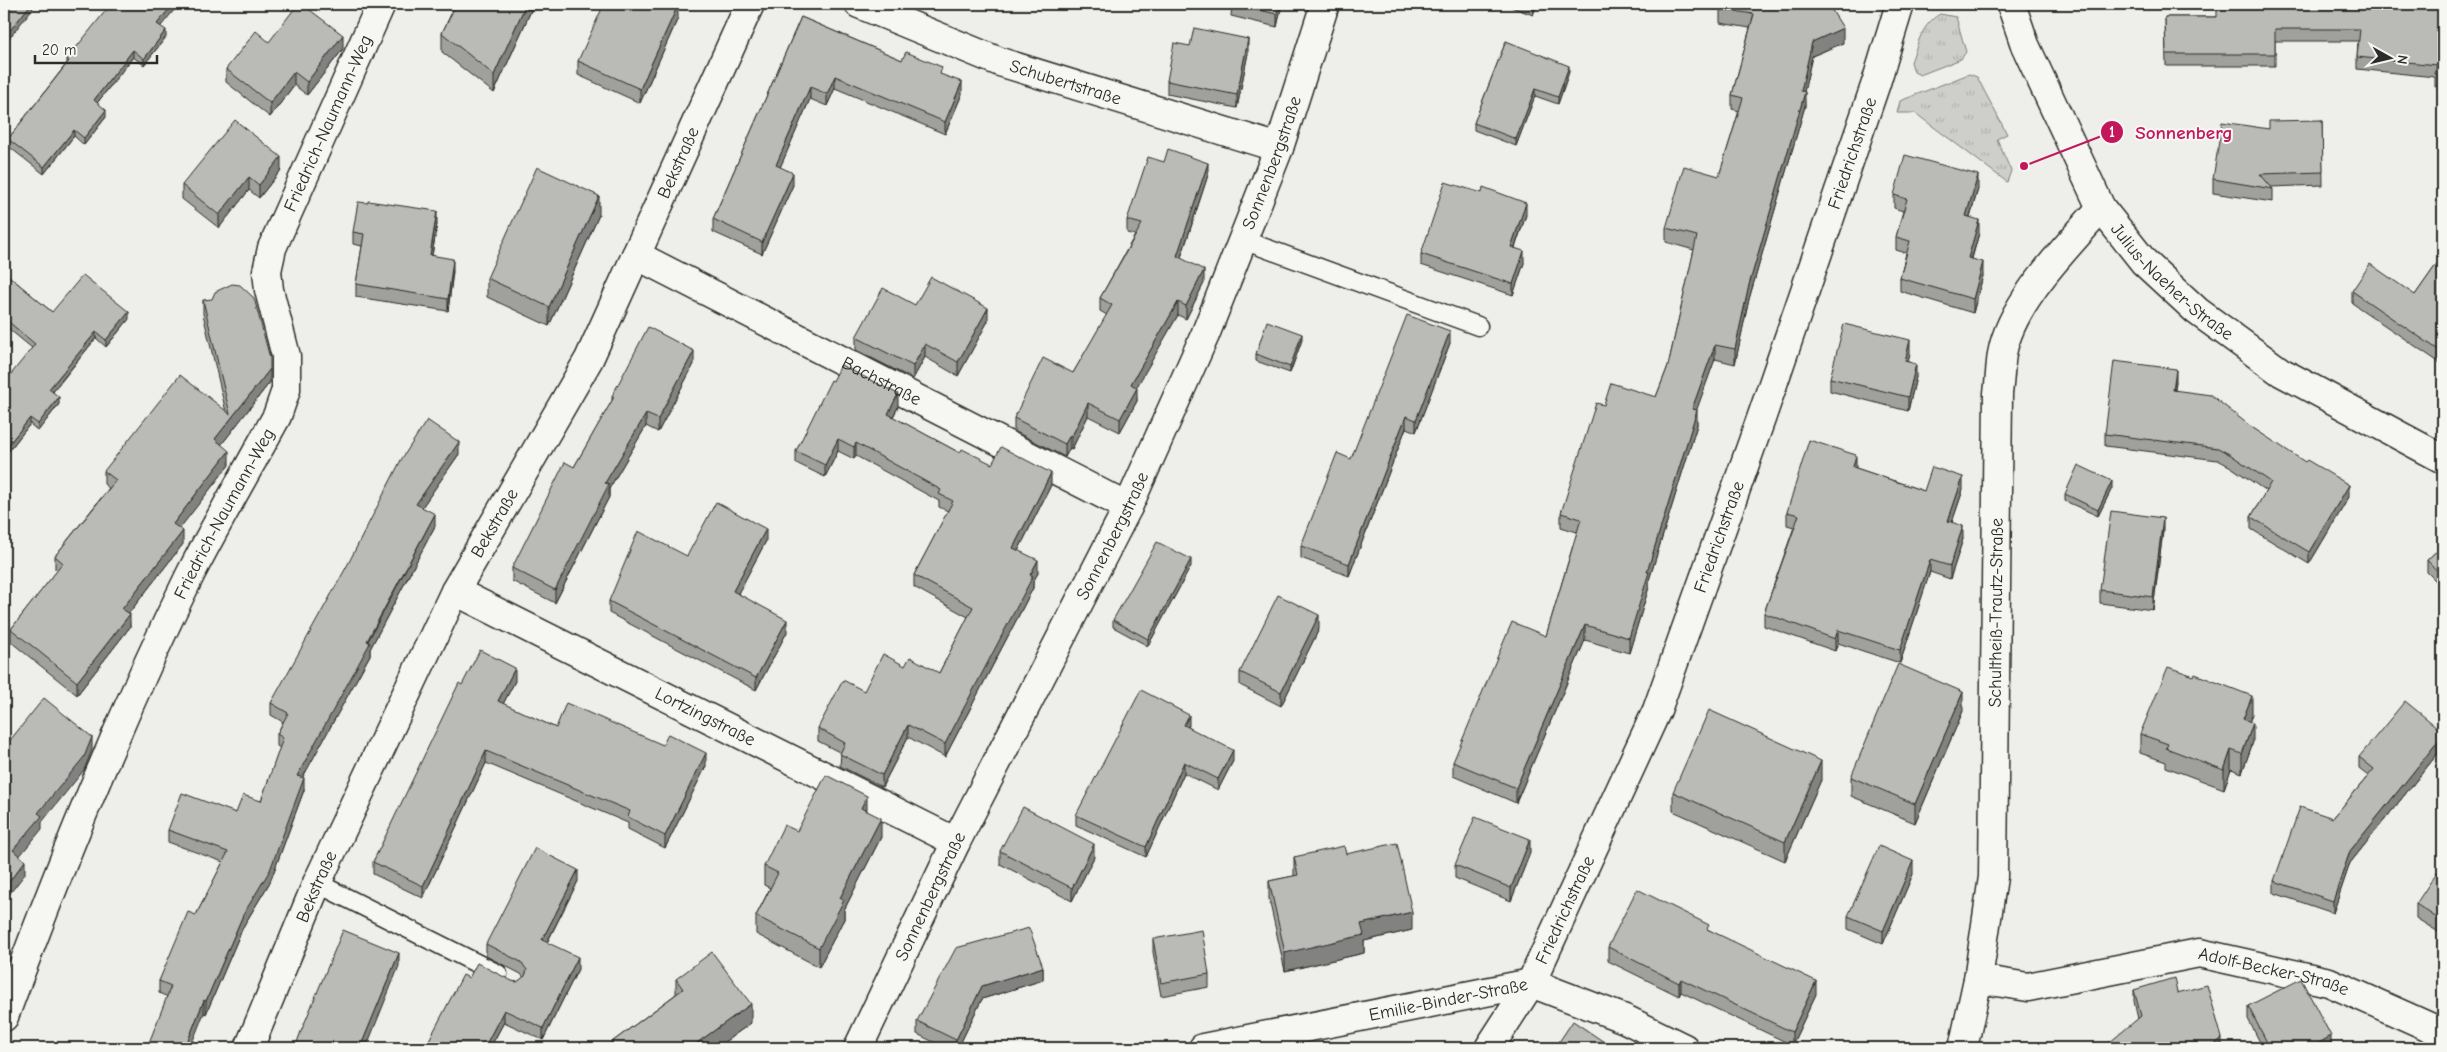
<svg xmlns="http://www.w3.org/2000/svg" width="2447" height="1052" viewBox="0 0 2447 1052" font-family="'Comic Neue',sans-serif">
  <defs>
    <pattern id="grass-tufts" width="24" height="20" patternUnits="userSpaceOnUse" patternTransform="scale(1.25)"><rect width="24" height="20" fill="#cececa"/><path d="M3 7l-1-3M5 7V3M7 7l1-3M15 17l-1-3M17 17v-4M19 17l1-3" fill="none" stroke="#b1b1ae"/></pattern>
  </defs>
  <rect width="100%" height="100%" fill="#eeeeea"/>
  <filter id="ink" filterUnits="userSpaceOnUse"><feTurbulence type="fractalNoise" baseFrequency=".02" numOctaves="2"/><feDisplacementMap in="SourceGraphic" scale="10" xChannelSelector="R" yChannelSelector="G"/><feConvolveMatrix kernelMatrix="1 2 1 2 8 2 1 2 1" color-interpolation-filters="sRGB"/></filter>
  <g filter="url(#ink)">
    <path fill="url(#grass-tufts)" stroke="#7c7c7a" d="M1940,14L1956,17L1966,52L1961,59L1920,75L1914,72L1911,62C1918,43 1922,24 1940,14Z
      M1969,74L1977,77L2007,134L1997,139L2011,171L2007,182L1915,113H1897L1900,101Z"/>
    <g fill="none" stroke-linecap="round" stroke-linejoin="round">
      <g stroke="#2b2b2b" stroke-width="21">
        <path id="service" d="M1243,240L1478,326
          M317,883L498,974"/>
      </g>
      <g stroke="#2b2b2b" stroke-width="31">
        <g id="minor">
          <path id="s1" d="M859,4L1000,62L1279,148"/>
          <path id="s2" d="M2011,4L2025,45L2101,208L2144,262L2197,311L2281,372L2443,459"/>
          <path id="s3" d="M636,255L1128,507"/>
          <path id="s4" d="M455,591L956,842"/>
          <path id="s5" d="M1978,979L2028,987L2199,953L2329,982L2434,1029L2443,1035"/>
          <path id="s6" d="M4,1017C59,867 119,719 190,575C217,522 248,469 277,416L286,390V356L269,290L267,271L272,248L381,4"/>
          <path id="s7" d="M249,1048L317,883L455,591L589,359L750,4"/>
          <path id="s8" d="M858,1048L956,842L1128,507L1205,335L1279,148L1325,4"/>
          <path id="s9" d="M1203,1048L1531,983L1625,1019L1684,1048"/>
          <path id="s10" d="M1489,1048L1531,983L1657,710L1762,416L1876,83L1900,4"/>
          <path id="s11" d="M1963,1048L1978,979L1993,877L1998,393C2000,380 2000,367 2002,354C2011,302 2067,247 2101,208"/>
        </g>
      </g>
      <use href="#service" stroke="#f6f6f2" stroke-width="18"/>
      <use href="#minor" stroke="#f6f6f2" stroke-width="28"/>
    </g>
    <path fill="#a0a09d" stroke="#2b2b2b" d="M456,4H534L494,93L442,52V33Z
      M1001,4H1012L1011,7Z
      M1232,4H1282L1277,27L1231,16Z
      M1503,4H1537L1533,15Z
      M1720,4L1843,43L1812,56L1804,92L1805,106L1749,299L1735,364L1715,359L1696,410L1697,425L1649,580V587L1629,653L1585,640L1516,803L1453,776V762L1546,636L1577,532L1561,527V513L1604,405L1656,397L1668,366L1694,250L1666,242V228L1719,176L1739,111L1732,109V95L1750,28L1720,23Z
      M2443,4V87L2435,86V77L2357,69V57L2358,41H2275V66H2166L2165,17H2217Z
      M801,17L902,60L942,75L962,94L945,134L835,88L827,106L810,99L780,167L793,185L762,254L713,232V219Z
      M678,18L640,103L578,75V61Z
      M160,26L166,37L144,65L133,57L97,103L106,117L84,145L74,136L44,174L8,146V139L67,63V59Z
      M1506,41L1569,72L1558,104L1535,96L1516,146L1474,130V123Z
      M269,42L343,49L307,95L294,85L270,117L226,82V69Z
      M1190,46L1248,53L1237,108L1167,94V81Z
      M2322,120L2323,185L2271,187L2273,189V202L2213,193V179L2269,129Z
      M281,170L259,198L249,190L219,228L182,199V185Z
      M1208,175L1181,258L1204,283L1186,319L1178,315L1136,387L1137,401L1120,432L1088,416L1072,449L1070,448L1065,457L1014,431V418L1073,373L1107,315L1100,311V298L1135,235L1127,233V220Z
      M1978,189L1970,217L1979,233L1972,259L1983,276L1973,313L1900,291V278L1906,253L1896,250V237L1903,211L1894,208V195Z
      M1482,193L1526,215L1515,248L1524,263L1513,295L1421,265V254Z
      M599,215L549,326L487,297V278Z
      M437,224L432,256L453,271L448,311L356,297V284L362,246L353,244V232Z
      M2443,255V365L2352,303V291L2415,295Z
      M4,272L52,312L129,319L106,347L96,338L53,392L59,404L38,431L30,424L4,457L32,348L4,325Z
      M203,300L270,382L221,445L229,465L179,528L183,544L129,613L130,627L77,695L11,642V629L57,571L55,569V556L109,488L104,484V471L226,412L203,314Z
      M915,305L988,321L958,376L925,357L913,379L856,350V337Z
      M1302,340L1290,373L1256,361V354Z
      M1450,343L1416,432L1406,428L1349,576L1301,558V546Z
      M1910,353L1908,362L1916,377L1908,411L1830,391V378Z
      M694,364L658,432L646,426L609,489V497L555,603L512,581V568L574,467L612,401V396Z
      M2176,381L2175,390L2250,426L2349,497L2309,564L2251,529V517L2266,491L2231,467L2218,460L2105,446V434Z
      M898,407L893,417L960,453L1051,485L1018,551L1038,573L1033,582V588L945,757L908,737L882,787L840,766L841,753L818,741V728L864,691L905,666L939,673L968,617L914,587V575L948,511L939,507V501L856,456L854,459L838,451L825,477L796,463V451Z
      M459,454L422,507L435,526L370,649V655L302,778L304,790L270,882L243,927L206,1014L159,993V981L196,915L223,862L168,842V830L236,813L261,801L280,748L277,746V734L283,722L271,715V703Z
      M1856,468L1924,491L1963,490L1952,522L1963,539L1950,579L1930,572L1900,663L1838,643L1835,651L1764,626V613L1794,527L1787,525V512Z
      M2112,488L2098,516L2065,501V494Z
      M2163,531L2153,610L2100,603V590Z
      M766,541L738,593L787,632L756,690L609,613V601L687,556Z
      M2443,545V588L2427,572V560Z
      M1191,566L1148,646L1113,627V620Z
      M1319,629L1281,706L1240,685V672Z
      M515,681L503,704L556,728L706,766L665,848L628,829V823L486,763L423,898L373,874V862L462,685Z
      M1963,711L1915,823L1851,796V777Z
      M2252,715L2249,722L2253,742L2242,773L2231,769L2224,789L2166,767V762L2140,753V734Z
      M1189,725L1188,727L1233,761L1218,790L1184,773L1146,857L1076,825V815Z
      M2443,732V747L2350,863L2333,913L2274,893V881L2333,818L2368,776L2359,769V757Z
      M1821,780L1785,861L1673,811V792Z
      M867,811L881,837L844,910V919L819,967L756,934V916L770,888L764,885V866L797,831Z
      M1000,851L1094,857L1072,901L1000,864Z
      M1530,853L1511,901L1455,878V865Z
      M1346,854L1412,930L1364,941V953L1285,971L1269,899V881L1294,876V857Z
      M1913,874L1883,944L1848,929V916Z
      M2443,876V935L2416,918V904Z
      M578,881L547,943L578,969L543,1040L504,1022L490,1048H427V1044L469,978L517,982L524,978L521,974L486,956V944Z
      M1709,930L1816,994L1792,1045L1681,992L1679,996L1608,961V947Z
      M1153,939L1209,974V987L1161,996L1153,952Z
      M1043,967V980L982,999L958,1048H946L917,1034V1021Z
      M676,979L751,1023L716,1048H608V1045L676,994Z
      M2134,990L2177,993L2222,1048L2138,1019L2134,1001Z
      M2248,1006L2331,1048H2263L2248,1019Z"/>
    <path fill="#828280" stroke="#2b2b2b" d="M31,4H36L4,45V38Z
      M173,4H179L157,31V24Z
      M526,4H534L494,93V75Z
      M1279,4H1282L1277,27V14Z
      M1533,4H1537L1533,15Z
      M678,5V18L640,103V89Z
      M1843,28V43L1812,56L1801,105V91L1812,42Z
      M166,30V37L144,65V59Z
      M343,35V49L307,95V82Z
      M1248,39V53L1237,108V95Z
      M133,50V57L94,107V100Z
      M1569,66V72L1558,104V97Z
      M294,72V85L270,117V103Z
      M835,76V88L827,106V94Z
      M962,82V94L945,134V122Z
      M810,87V99L776,177V165Z
      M1535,89V96L1516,146V139Z
      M1805,92V106L1749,299L1735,364V349L1749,285Z
      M106,110V117L84,145V138Z
      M74,130V136L44,174V167Z
      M281,157V170L259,198V185Z
      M1208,163V175L1177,269V256Z
      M793,173V185L762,254V242Z
      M1978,175V189L1966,229V216Z
      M249,177V190L219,228V215Z
      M599,196V215L549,326V307Z
      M1526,203V215L1511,258V247Z
      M437,211V224L430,268V255Z
      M1979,220V233L1968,271V258Z
      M1524,251V263L1513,295V284Z
      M453,259V271L448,311V299Z
      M1983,262V276L1973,313V299Z
      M1204,270V283L1186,319V306Z
      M1178,302V315L1131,397V384Z
      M988,308V321L958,376V362Z
      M129,312V319L106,347V340Z
      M1450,331V343L1416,432V420Z
      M96,332V338L49,396V389Z
      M1302,334V340L1290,373V367Z
      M1910,340V353L1905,374V361Z
      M925,344V357L913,379V366Z
      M1715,345V359L1692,423V409Z
      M694,351V364L658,432V419Z
      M1916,364V377L1908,411V397Z
      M270,369V382L215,453V439Z
      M2176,369V381L2173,402V390Z
      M1137,388V401L1120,432V419Z
      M898,394V407L888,426V414Z
      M59,397V404L38,431V424Z
      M1088,403V416L1072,449V436Z
      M1697,410V425L1649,580V587L1629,653V638L1647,572Z
      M646,414V426L609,489V497L555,603V590L605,483Z
      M1406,416V428L1349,576V564Z
      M30,418V424L4,457V450Z
      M1070,435V448L1065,457V444Z
      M838,439V451L825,477V465Z
      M459,442V454L416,516V504Z
      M856,443V456L854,459V447Z
      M229,451V465L173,537V524Z
      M1856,455V467L1853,480V467Z
      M1051,473V485L1013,561V548Z
      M1963,477V490L1948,534V521Z
      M2112,481V488L2098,516V510Z
      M2349,485V497L2309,564V552Z
      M10,497V503L4,512V505Z
      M435,514V526L370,649V655L297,788V776Z
      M2163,518V531L2153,610V597Z
      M1963,526V539L1950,579V566Z
      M766,529V541L733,603V591Z
      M183,531V544L122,622V609Z
      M1191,559V566L1148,646V639Z
      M1038,560V573L1033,582V588L945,757V744Z
      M1930,560V572L1900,663V650Z
      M130,614V627L77,695V682Z
      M1319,615V629L1281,706V692Z
      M787,620V632L756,690V678Z
      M1585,625V640L1516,803V788Z
      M1838,630V643L1835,651V639Z
      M515,668V681L498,714V701Z
      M1963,692V711L1915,823V804Z
      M2252,696V715L2243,738V719Z
      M1189,715V725L1184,735V725Z
      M2253,723V742L2242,773V754Z
      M908,725V737L882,787V775Z
      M2443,735V747L2350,863L2333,913V901L2350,851Z
      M92,737V750L84,770L42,822V829L13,864V850L38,813Z
      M1233,750V761L1218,790V779Z
      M2231,750V769L2224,789V770Z
      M486,751V763L423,898V886Z
      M706,753V766L665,848V836Z
      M1821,761V780L1785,861V842Z
      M1184,762V773L1146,857V847Z
      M304,778V790L270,882L243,927L206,1014V1001L243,915Z
      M867,796V815L861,808Z
      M881,818V837L844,910V919L819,967V948L840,898Z
      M1530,839V853L1511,901V888Z
      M1094,844V857L1072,901V888Z
      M25,861V874L4,901V888Z
      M1913,861V874L1883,944V931Z
      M578,870V881L542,952V940Z
      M1412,912V930L1364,941V953L1285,971V953L1361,924Z
      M399,953V966L366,1048H360Z
      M578,957V969L543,1040V1028Z
      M1043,967V980L982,999L958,1048H956V1040L982,986Z
      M1681,979V992L1679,996V983Z
      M1816,981V994L1792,1045V1032Z
      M204,1000V1013L190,1048H185Z
      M751,1004V1023L716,1048H690Z
      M504,1010V1022L490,1048H484Z
      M2331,1036V1048H2310Z
      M2222,1038V1048H2211Z"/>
    <path fill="#babab7" stroke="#2b2b2b" d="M4,4H31L4,38Z
      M111,4H173L157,24L166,30L144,59L133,50L94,100L106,110L84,138L74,130L44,167L8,139L69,61L67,59Z
      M298,4H302L343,35L307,82L294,72L270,103L226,69L256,31L269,42Z
      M456,4H526L494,75L442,33Z
      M604,4H675L678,5L640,89L578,61Z
      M1231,4H1279L1277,14Z
      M1720,4H1828L1843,28L1812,42L1801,91L1805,92L1749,285L1735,349L1715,345L1692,409L1697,410L1647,572H1649L1629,638L1585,625L1516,788L1453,762L1512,622L1546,636L1581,519L1561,513L1596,403L1604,405L1611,383L1656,397L1668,366L1697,236L1666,228L1684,166L1719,176L1743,98L1732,95L1754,14L1720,9Z
      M2217,4H2443V75L2435,74L2437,65L2357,57L2360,29H2275V54H2166L2165,17H2217Z
      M801,17L902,60L906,52L942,67L940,74L962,82L945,122L835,76L827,94L810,87L776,165L793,173L762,242L713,219Z
      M1194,28L1248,39L1237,95L1167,81L1174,43L1190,46Z
      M1506,41L1569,66L1558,97L1535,89L1516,139L1474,123Z
      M235,120L281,157L259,185L249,177L219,215L182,185Z
      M2322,120L2323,172L2260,174L2273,189L2213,179L2222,122L2269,129V121Z
      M1168,149L1208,163L1177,256L1204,270L1186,306L1178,302L1131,384L1137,388L1120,419L1088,403L1072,436L1070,435L1065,444L1014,418L1043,358L1073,373L1112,305L1100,298L1142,224L1127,220L1148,157L1164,162Z
      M1905,155L1978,175L1966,216L1979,220L1968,258L1983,262L1973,299L1900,278L1910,241L1896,237L1907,199L1894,195Z
      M537,167L599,196L549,307L487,278Z
      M1445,182L1482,193L1483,187L1526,203L1511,247L1524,251L1513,284L1421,254Z
      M368,201L437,211L430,255L453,259L448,299L356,284L364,234L353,232L358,202L368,203Z
      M2443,255V353L2352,291L2370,264L2415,295Z
      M4,272L52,312L83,275L129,312L106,340L96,332L49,389L59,397L38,424L30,418L4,450V383L35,344L4,318Z
      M931,277L988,308L958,362L925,344L913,366L856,337L883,288L915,305Z
      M232,284L240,285L254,298L270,358V369L215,439L229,451L173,524L183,531L122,609L130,614L77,682L11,629L63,563L55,556L116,480L104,471L180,375L230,414L203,300L212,299L215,292Z
      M1407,315L1450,331L1416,420L1406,416L1349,564L1301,546L1337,453L1351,459Z
      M1267,321L1302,334L1290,367L1256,354Z
      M1844,324L1910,340L1905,361L1916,364L1908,397L1830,378Z
      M648,327L694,351L658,419L646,414L605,483L609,484L555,590L512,568L565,462L574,467L614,397L612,396Z
      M2114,361L2176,369L2173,390L2211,395L2250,426L2305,462L2307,460L2349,485L2309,552L2251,517L2271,482L2231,455L2218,448L2105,434Z
      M841,365L898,394L888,414L960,453L962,449L992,464L1001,447L1051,473L1013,548L1038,560L1030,575L1033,576L945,744L908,725L882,775L840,754L845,743L818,728L843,680L864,691L883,654L905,666L910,657L939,673L973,607L914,575L953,501L939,494L941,490L856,443L854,447L838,439L825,465L796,451L831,380L833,381Z
      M427,420L459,442L416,504L435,514L367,641L370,643L297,776L304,778L270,870L243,915L206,1001L204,1000L185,1048H147L171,986L159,981L188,912L196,915L228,852L168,830L182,793L236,813L243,795L261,801L283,738L277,734L288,713L271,703L348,564L401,460Z
      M1809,440L1856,455L1853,467L1924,491L1932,467L1963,477L1948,521L1963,526L1950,566L1930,560L1900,650L1838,630L1835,639L1764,613L1799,515L1787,512Z
      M2078,465L2112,481L2098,510L2065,494Z
      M4,491L10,497L4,505Z
      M716,502L766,529L733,591L787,620L756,678L609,601L638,531L687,556Z
      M2111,511L2163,518L2153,597L2100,590Z
      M1157,542L1191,559L1148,639L1113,620Z
      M2443,545V577L2427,560Z
      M1278,595L1319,615L1281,692L1240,672Z
      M480,650L515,668L498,701L556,728L566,703L663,745L668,734L706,753L665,836L628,817L630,811L486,751L423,886L373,862L459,683L462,685Z
      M1898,664L1963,692L1915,804L1851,777Z
      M2168,667L2194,676L2195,674L2252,696L2243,719L2253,723L2242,754L2231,750L2224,770L2166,748L2168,744L2140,734Z
      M1141,690L1189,715L1184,725L1233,750L1218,779L1184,762L1146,847L1076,815Z
      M44,698L92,737L84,757L38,813L42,816L13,850L25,861L4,888V741L7,744Z
      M2405,701L2443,732V735L2350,851L2333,901L2274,881L2300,807L2333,818L2374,769L2359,757Z
      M1709,710L1821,761L1785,842L1673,792Z
      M826,775L867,796L861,808L881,818L840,898L844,900L819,948L756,916L778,873L764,866L784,825L797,831Z
      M1023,807L1094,844L1072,888L1000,851Z
      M1475,817L1530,839L1511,888L1455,865Z
      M1397,843L1412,912L1361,924L1364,935L1285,953L1269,881L1298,875L1294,857L1344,846L1346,854Z
      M1879,846L1913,861L1883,931L1848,916Z
      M535,848L578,870L542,940L578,957L543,1028L504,1010L484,1048H435L427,1044L463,975L469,978L477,963L512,981L517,982L525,976L527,970L521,962L486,944Z
      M2437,872L2443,876V922L2416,904Z
      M1637,889L1709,925L1707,929L1816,981L1792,1032L1681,979L1679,983L1608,947Z
      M1029,928L1043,967L982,986L956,1040L917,1021L956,948Z
      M343,930L399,953L360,1048H295L300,1034Z
      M1202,930L1209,974L1161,983L1153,939Z
      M712,952L751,1004L690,1048H610L608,1045L683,989L676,979Z
      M2174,978L2177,993L2207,985L2222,1038L2211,1048H2103L2141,1016L2134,990Z
      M2301,979L2331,1036L2310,1048H2270L2248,1006Z
      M1573,1021L1613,1048H1555Z
      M1359,1044V1048H1336Z"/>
  </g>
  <g text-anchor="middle" stroke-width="4" stroke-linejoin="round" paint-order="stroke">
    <g font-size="18" fill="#2b2b2b" stroke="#f6f6f2">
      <text dy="6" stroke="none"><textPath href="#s1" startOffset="221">Schubertstraße</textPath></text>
      <text dy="6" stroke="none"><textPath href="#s6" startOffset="970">Friedrich-Naumann-Weg</textPath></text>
      <text dy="6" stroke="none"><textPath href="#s10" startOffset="968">Friedrichstraße</textPath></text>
      <text dy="6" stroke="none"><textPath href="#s7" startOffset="985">Bekstraße</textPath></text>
      <text dy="6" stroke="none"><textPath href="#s8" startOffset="978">Sonnenbergstraße</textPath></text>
      <text dy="6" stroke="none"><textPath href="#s2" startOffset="326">Julius-Naeher-Straße</textPath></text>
      <text dy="6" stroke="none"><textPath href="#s3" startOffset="276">Bachstraße</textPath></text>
      <text dy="6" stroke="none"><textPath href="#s6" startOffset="550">Friedrich-Naumann-Weg</textPath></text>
      <text dy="6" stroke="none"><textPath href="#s7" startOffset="580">Bekstraße</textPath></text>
      <text dy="6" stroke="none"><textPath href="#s8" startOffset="572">Sonnenbergstraße</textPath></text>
      <text dy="6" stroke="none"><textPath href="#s10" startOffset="562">Friedrichstraße</textPath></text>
      <text dy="6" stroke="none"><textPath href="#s11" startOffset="438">Schultheiß-Trautz-Straße</textPath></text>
      <text dy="6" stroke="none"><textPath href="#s4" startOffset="280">Lortzingstraße</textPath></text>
      <text dy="6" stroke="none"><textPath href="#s7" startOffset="175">Bekstraße</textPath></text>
      <text dy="6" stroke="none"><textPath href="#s8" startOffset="168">Sonnenbergstraße</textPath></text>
      <text dy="6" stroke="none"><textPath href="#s10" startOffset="158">Friedrichstraße</textPath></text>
      <text dy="6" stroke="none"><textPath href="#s5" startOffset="302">Adolf-Becker-Straße</textPath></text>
      <text dy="6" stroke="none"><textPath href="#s9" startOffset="250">Emilie-Binder-Straße</textPath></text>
    </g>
  </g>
  <path fill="none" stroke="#c2185b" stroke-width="2" d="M2024 166L2112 132"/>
  <g fill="#c2185b" stroke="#f6f6f2" stroke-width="2">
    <circle cx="2024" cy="166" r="5"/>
    <circle cx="2112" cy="132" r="12"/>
  </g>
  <g font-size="15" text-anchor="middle" font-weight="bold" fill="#fff">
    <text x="2112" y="137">1</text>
  </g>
  <g font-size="19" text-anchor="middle" font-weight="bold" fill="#c2185b" stroke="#f6f6f2" stroke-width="4" stroke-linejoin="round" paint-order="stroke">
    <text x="2184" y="139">Sonnenberg</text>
  </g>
  <rect width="2447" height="1052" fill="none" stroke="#f6f6f2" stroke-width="20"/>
  <rect x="10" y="10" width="2427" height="1032" fill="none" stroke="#2b2b2b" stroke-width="2" filter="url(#ink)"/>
  <g transform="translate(2390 58) rotate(98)" stroke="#f6f6f2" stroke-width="4" paint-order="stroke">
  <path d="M0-4L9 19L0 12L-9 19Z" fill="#2b2b2b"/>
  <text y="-8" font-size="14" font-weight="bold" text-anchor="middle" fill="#2b2b2b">N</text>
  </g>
  <path d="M35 55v8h122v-8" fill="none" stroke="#2b2b2b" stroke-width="2.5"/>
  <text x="42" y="55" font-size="15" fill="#2b2b2b" stroke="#f6f6f2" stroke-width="4" paint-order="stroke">20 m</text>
</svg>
